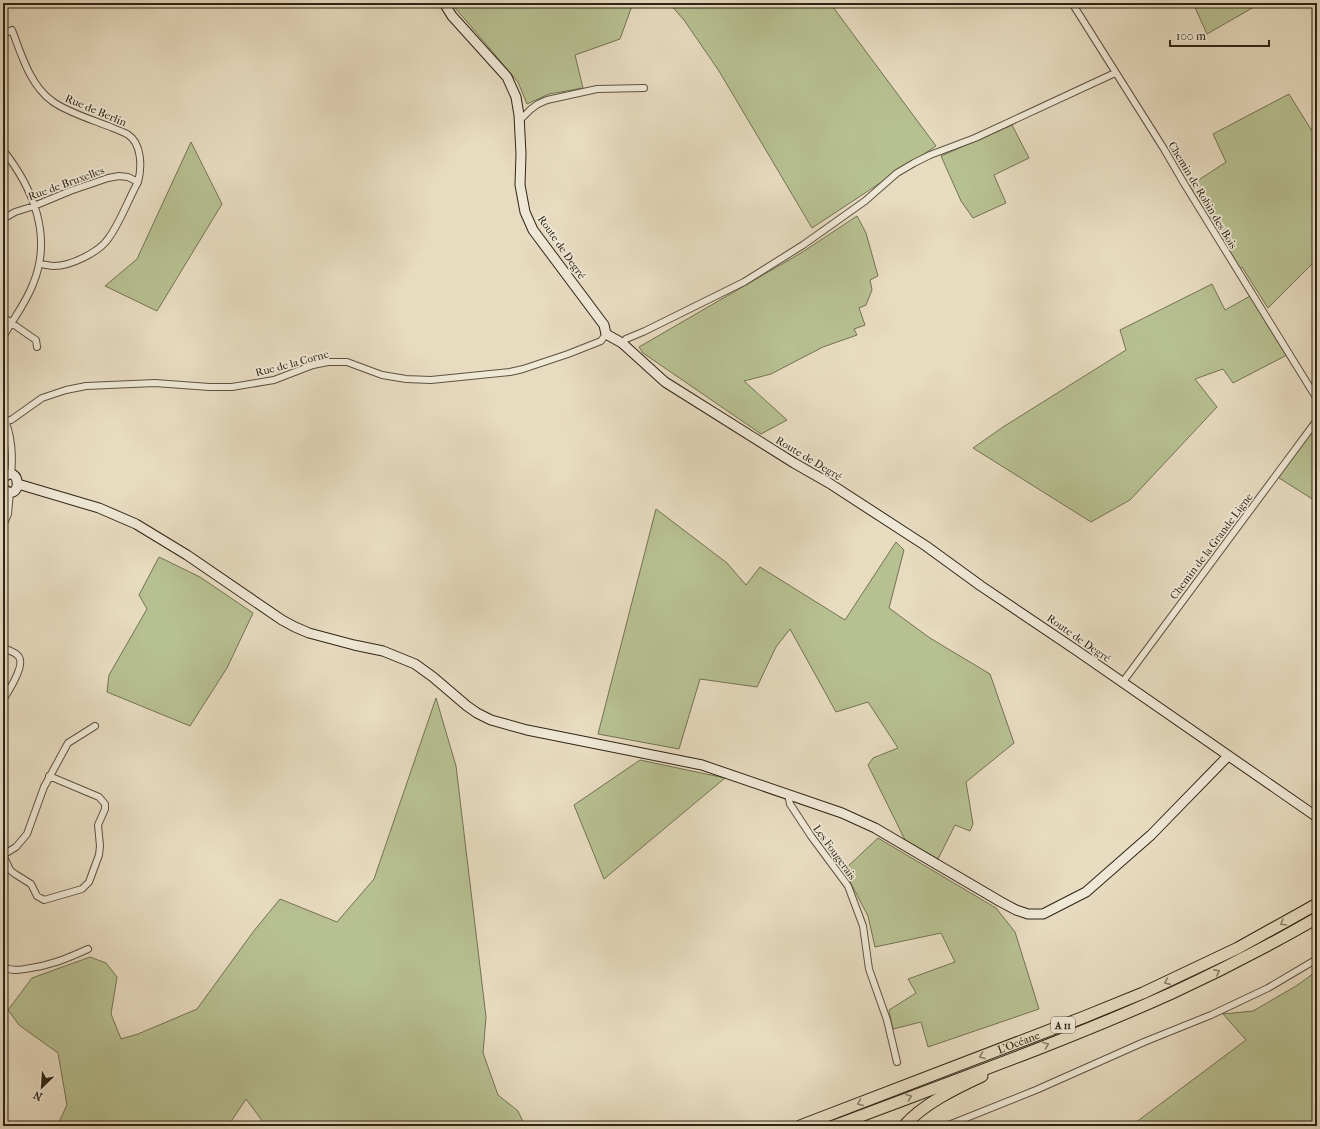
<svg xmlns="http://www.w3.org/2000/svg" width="1320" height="1129" viewBox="0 0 1320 1129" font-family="'IM FELL French Canon',serif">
  <rect width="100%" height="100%" fill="#e7dbc0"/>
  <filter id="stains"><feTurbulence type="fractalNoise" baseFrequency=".005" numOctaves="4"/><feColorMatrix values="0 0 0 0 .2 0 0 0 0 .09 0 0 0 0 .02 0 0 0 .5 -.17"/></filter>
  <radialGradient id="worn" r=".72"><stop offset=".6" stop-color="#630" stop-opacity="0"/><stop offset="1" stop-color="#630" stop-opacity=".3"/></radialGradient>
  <path fill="#b7c091" stroke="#737253" d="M451,3H633L620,39L575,55L583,88L549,94L527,104L518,82Z
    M669,3H830L936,146L812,228L719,71L684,20Z
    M1193,3H1261L1207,34Z
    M1289,94L1317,139V259L1268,308L1242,267L1237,271L1185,189L1226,162L1213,134Z
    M1012,125L1029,158L994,175L1006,203L973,218L961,201L941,156Z
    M191,142L222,204L157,311L105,286L137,259Z
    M857,216L866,233L878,276L870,280L872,290L866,305L859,308L865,325L854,329L857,335L823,347L771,374L744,381L787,420L761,434L643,353L639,347L801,253Z
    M1212,284L1225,310L1252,295L1287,355L1233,383L1223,369L1195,379L1217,407L1130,500L1091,522L973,448L1003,427L1126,350L1120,330Z
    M1317,424V502L1276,476Z
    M656,509L727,563L746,585L760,567L845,620L896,542L904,550L889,608L930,638L990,674L1014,743L966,782L973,824L970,831L955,825L938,859L905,840L868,765L873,758L898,748L868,702L836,712L790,629L776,647L757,687L700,679L679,749L598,734Z
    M159,557L200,577L253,613L227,668L190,726L107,692L109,675L147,609L139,595Z
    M436,698L456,766L486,1017L483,1053L498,1095L518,1111L525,1126H266L246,1099L228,1126H57L67,1105L58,1053L19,1025L8,1010L32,978L90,957L106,963L117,977L111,1014L121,1039L138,1034L197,1009L253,932L280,899L337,922L374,879Z
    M640,760L725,778L604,879L574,805Z
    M878,838L996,908L1015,932L1039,1009L928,1047L921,1022L893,1029L889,1010L916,993L908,979L955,962L941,933L875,947L868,916L844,870Z
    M1317,971V1126H1131L1246,1040L1223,1014L1253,1011L1296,986Z"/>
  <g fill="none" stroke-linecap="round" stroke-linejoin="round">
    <g stroke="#5d5240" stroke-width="8">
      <path id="street" d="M1072,3L1164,149L1185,185L1317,399
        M3,34L12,30C21,54 30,85 52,101C66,112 96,121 113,128C118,130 123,132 127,134C142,143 142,167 138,182C128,200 120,223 108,239C99,252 71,266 54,266C49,266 44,264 39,264
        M519,121L531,109L538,104L547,100L597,89L644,88
        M3,150C33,188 53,236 33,284C26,303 13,319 3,337
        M3,219L15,212L34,206L70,191L108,178L119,176L128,177L138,182
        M3,317L30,336L36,340L37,347
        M622,343L626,339L645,331L744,282L803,245L865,201L897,173L914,163L930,155L975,138L1115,73
        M3,417C12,433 13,457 11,475
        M5,421L11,420L42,398L66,390L86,386L155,383L209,387H232L274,380L313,365L328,362H347L382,375L406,379L431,380L510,372L523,369L568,354L601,341L606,334
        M3,526L8,514L10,492
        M3,648C8,650 16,652 19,657C25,666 8,692 3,700
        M1122,683L1317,420
        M788,794L790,804L811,836L848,886L863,926L869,969L887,1020L897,1062
        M3,855L10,870L15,874L31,884L37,896L44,900L82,889L89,882L99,855L100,846L98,825L105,809V804L99,797L49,776
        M3,855L16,847L27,834L44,787L68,743L95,726
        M3,963L6,968C12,971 18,970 25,969C49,966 66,959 88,949
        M946,1126L1036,1090L1144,1042L1211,1015L1268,988L1317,959"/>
    </g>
    <g stroke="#2f2415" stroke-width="11">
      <path id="secondary" d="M444,3L452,16L507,77L516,97L519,115L521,154L520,185L525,212L533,230L604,325L606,334L622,343L665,382L794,463L829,483L926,546L981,586L1076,650L1317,817
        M3,478C22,461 22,506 3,488
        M18,484L99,508L136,524L187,555L282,620L295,627L309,633L354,645L383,651L415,664L433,677L467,706L477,713L491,720L527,730L702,765L842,813L875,828L1001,902L1016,910L1028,914H1043L1086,892L1151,835L1228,756"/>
    </g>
    <g stroke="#2f2415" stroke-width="13">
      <g id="highway">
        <path id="s1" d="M800,1126L1084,1017L1143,993L1238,948L1317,904"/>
        <path d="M834,1126C947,1083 1061,1043 1172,993C1222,970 1270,945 1317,918"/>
        <path d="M904,1126C923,1104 956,1088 982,1076"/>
      </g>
    </g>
    <use href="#street" stroke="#efe8d6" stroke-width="6"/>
    <use href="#secondary" stroke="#efe8d6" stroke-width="9"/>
    <use href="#highway" stroke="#e7dbc0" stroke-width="11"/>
  </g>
  <defs><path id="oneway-chevron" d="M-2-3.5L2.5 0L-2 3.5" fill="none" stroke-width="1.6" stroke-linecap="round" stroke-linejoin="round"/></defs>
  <g stroke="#8b806a">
    <use href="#oneway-chevron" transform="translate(1283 923) rotate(150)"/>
    <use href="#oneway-chevron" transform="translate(1217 972) rotate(-26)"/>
    <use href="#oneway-chevron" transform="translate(1167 982) rotate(156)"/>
    <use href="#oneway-chevron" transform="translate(1046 1045) rotate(-21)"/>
    <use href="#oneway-chevron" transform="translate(982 1056) rotate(159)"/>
    <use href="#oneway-chevron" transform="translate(909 1097) rotate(-21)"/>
    <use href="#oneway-chevron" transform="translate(860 1103) rotate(159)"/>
  </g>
  <g text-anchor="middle" stroke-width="3.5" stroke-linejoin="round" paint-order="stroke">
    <rect fill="#efe8d6" stroke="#695f4f" stroke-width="1" x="1051" y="1017" width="24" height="16" rx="3"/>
    <g font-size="10" font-weight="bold" fill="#2f2415">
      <text x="1063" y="1029">A 11</text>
    </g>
    <g font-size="11" fill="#2f2415" stroke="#efe8d6">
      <text transform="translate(96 110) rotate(23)" y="4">Rue de Berlin</text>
      <text transform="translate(66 183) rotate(-20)" y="4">Rue de Bruxelles</text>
      <text transform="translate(1203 195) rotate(59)" y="4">Chemin de Robin des Bois</text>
      <text transform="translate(562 247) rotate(55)" y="4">Route de Degré</text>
      <text transform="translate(292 363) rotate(-15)" y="4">Rue de la Corne</text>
      <text transform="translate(809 458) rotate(31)" y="4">Route de Degré</text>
      <text transform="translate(1211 546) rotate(-53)" y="4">Chemin de la Grande Ligne</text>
      <text transform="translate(1079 638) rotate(35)" y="4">Route de Degré</text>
      <text transform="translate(835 852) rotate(54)" y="4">Les Fougerais</text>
      <text dy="4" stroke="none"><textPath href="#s1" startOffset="234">L’Océane</textPath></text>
    </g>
  </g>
  <rect width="1320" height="1129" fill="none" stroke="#e7dbc0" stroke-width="16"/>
  <rect x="4" y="4" width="1312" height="1121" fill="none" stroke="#2f2415" stroke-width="2"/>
  <rect x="8" y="8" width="1304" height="1113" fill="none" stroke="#2f2415"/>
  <g transform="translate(42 1087) rotate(205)" stroke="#efe8d6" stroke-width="3" paint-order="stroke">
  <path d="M0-3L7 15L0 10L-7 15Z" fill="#2f2415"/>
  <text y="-6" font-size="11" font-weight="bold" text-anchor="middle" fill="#2f2415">N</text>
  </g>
  <path d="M1170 40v6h99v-6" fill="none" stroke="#2f2415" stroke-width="2"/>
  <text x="1176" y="40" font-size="12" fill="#2f2415" stroke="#efe8d6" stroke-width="3" paint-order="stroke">100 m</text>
  <rect width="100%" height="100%" filter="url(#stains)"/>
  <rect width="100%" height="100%" fill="url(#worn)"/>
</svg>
